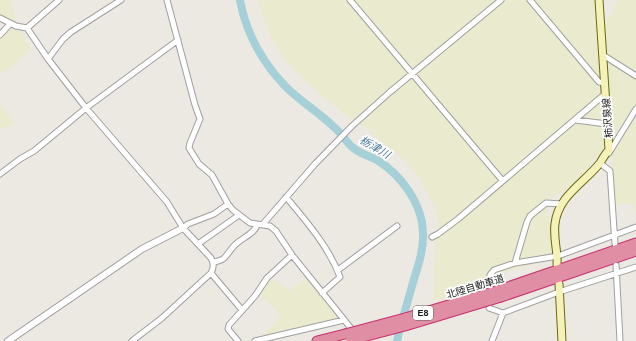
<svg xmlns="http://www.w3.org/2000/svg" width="636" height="341" viewBox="0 0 636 341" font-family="Arial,'Noto Sans JP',sans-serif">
  <rect width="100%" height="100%" fill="#ece8e2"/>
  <path fill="#eaeace" d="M0,0H11L16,18L13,21L0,14Z
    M257,0H347L409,74L352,120L306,82L285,60L272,40Z
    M353,0H497L413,72Z
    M503,0H526L599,87L603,120L604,148L581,176L566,190L547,200L552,258L542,262L493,276L487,288L446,299L433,300L435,239L505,182L416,74Z
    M533,0H596L601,79L600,80Z
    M619,0H636V72L605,54L603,28Z
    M10,27L20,31L31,48L10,68L0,74V42L2,35Z
    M605,59L636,77V104L611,147Z
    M412,77L499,181L440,231L434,206L419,177L406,162L385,143L359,124L376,107Z
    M0,104L15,124L0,129Z
    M636,115V215H634L632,203L614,204L612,156Z
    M306,278L338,317L336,319L264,335L281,315L264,299L261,293L266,286L271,280L277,281L289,291Z"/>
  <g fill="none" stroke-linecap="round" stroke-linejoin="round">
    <path stroke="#a5d0d7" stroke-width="8" d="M240,0C246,33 263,63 286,87C301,102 320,113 335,128C341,133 345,140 351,146C361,155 368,155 377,160C401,175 422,203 423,232C424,248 419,263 414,279C409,297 404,314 399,332L397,341"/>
    <g stroke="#9f9f9f" stroke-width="7">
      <path id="minor" d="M167,0L195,105L200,119L190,143L189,148L199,164L212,175L228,204L233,210L250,223L270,226L276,231L292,255L354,332
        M350,0L502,180
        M530,0L599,82L605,83
        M0,18L16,26L27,28L48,59L86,108L167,202L183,228L211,258C214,264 214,267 211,273L162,318L132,341
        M27,28L59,0
        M0,35L10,24
        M603,55L636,76
        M48,59L63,39L71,32L121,0
        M575,120L607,124
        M609,153L636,109
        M600,163L610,171L615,244
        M0,174L20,159L34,151L86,108L178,40
        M286,197C306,221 329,247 340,277L322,293
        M263,224L315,164L352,126L390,92L501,0
        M636,227L558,256L515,263L494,270L490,275L489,308L503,313L559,292L636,267
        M183,228L188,224L214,214L228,204
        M432,237L438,234L458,219L605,94
        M198,244L239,215
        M214,262C217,261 220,261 223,259C228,255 231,248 236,244C242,238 256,233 257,224
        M515,263L527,222L530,216L546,203L561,204
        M616,265L620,341
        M338,270L397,226
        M211,273L242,310
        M238,341L228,329L229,325L255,296L267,278L292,255
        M255,341L344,320
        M492,341L503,313"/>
    </g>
    <g stroke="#9f9f9f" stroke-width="8">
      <path id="tertiary" d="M8,341L142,249L183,228"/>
    </g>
    <g stroke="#66690c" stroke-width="9">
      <path id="secondary" d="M557,264C558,251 553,238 555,224C558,196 584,183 600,163C603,158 605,154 609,150L599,0
        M559,284L562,341"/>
    </g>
    <g stroke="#c93070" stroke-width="11">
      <path id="motorway" d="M499,290L636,243
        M501,297L636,251
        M317,341L345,334"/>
    </g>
    <use href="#minor" stroke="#fff" stroke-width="5"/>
    <use href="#tertiary" stroke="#fff" stroke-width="6"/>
    <use href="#secondary" stroke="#f4f2b8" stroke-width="7"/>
    <use href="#motorway" stroke="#df8ea3" stroke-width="9"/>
    <g stroke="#c93070" stroke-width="11" stroke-linecap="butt">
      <path id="motorway-bridge" d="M345,334L405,318L499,290
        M351,340L405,326L501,297"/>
    </g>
    <use href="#motorway-bridge" stroke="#df8ea3" stroke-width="9"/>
  </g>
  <g text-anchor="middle" stroke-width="3.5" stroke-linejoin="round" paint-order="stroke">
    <rect fill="#fff" stroke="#5f5f5f" stroke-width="1" x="413" y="306" width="20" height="14" rx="3"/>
    <g font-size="9" font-weight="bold" fill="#1b1b1b">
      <text x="423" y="316">E8</text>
    </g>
    <g font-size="10" fill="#1b1b1b" stroke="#fff">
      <text transform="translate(607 118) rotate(-94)" y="4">柿沢泉線</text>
      <text transform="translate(475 286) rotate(-17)" y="4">北陸自動車道</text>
    </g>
    <g font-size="11" font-style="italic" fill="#4c7a9c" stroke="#fff">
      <text transform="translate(375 147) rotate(31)" y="4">栃津川</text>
    </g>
  </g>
</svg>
